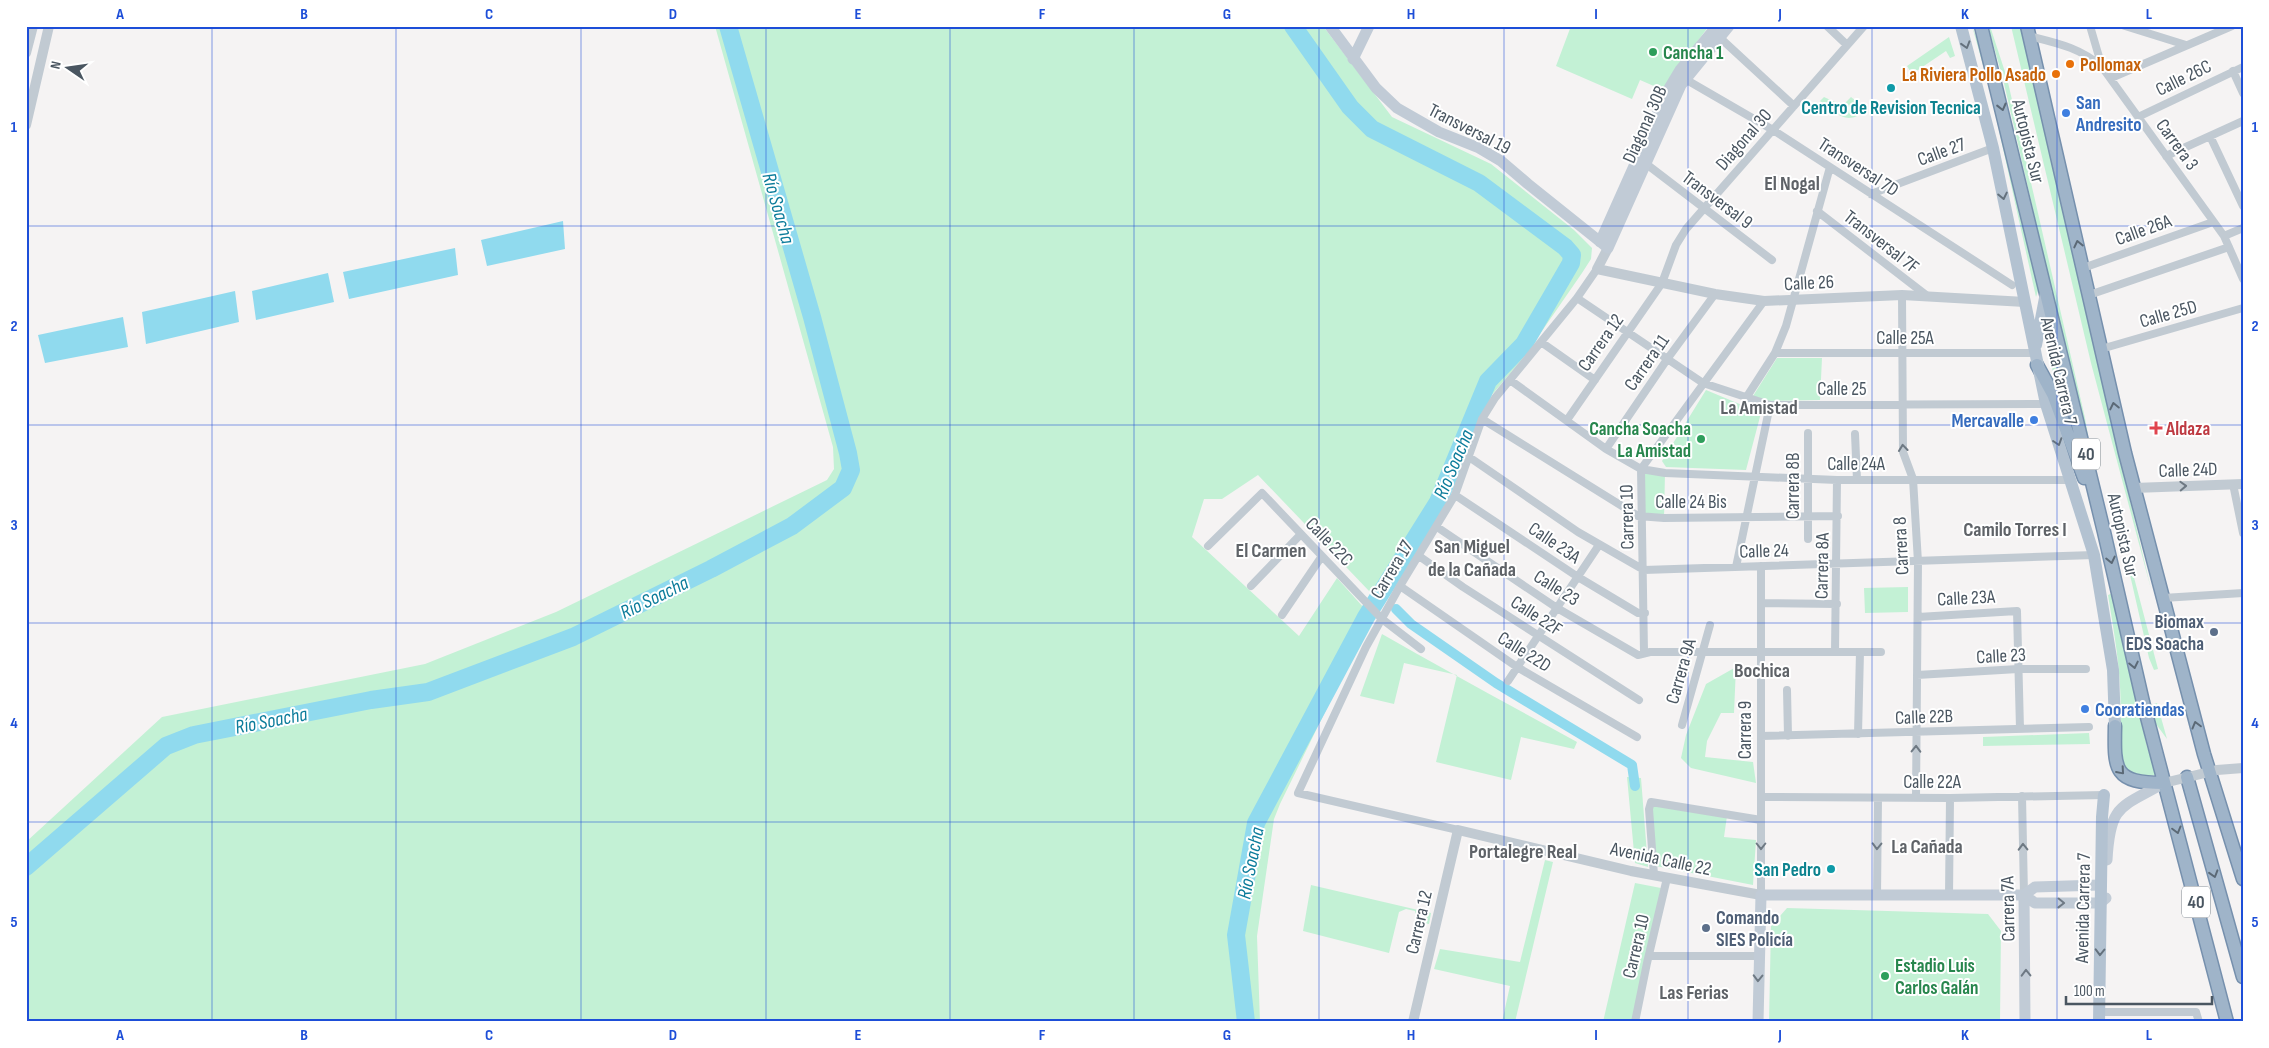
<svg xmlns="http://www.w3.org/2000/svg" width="2269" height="1048" viewBox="0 0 2269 1048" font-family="'Sofia Sans Condensed',sans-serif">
  <rect width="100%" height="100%" fill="#f5f3f3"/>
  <path fill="#c3f1d5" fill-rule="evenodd" d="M715,26H1323L1392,117L1491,164L1574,230L1592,248L1591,259L1582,273L1524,357L1485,403L1450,492L1370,620L1280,804L1274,819L1257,936L1260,1022H26V842L162,717L425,664L556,612L827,480L834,469L833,447ZM1258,475L1370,592V598L1364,608L1337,578L1299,636L1192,537L1204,499H1222Z
    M1571,26H1709L1673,73L1663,90L1640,80L1632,99L1556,66Z
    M1972,26L1981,50L2039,288L2036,297L1990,90Z
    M1988,26H1990L2007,78L2085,418L2097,487L2003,79Z
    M2011,26H2021L2097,362L2151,589L2091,363Z
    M1949,37L1955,56L1950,58L1946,51L1912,74L1907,66Z
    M1824,97L1835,102L1845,103L1851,97L1867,110C1846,126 1839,115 1820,101Z
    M2048,326L2073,431C2059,393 2047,367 2048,326Z
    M1777,358H1822L1820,400L1769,401L1753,396Z
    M1706,390L1761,413L1746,470L1666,467L1662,461Z
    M1641,469L1665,473L1664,518L1642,517Z
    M2128,566H2131L2158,669L2154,670L2149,658Z
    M1908,587V612L1865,613L1864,588Z
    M2113,593L2147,747L2157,775C2145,776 2130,779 2122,766C2115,754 2118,738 2120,725C2123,682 2115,638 2108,595Z
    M1382,634C1446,671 1512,706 1577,742L1574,749L1521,737L1511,780L1436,762L1457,675L1404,663L1394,704L1360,696Z
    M1736,667L1734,713H1721L1707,741L1705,757L1753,762L1756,783L1691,768L1681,758L1686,735L1706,684Z
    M2157,703L2167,739L2156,724L2151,705Z
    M2089,733L2090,744L1983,746V737Z
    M1627,777L1641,778L1648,867L1635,863Z
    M1651,802L1727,816L1724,837L1756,840L1753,885L1656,866Z
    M1545,860L1553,862L1515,1022H1502L1510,986L1434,969L1440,949L1520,962Z
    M1635,883L1661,888L1633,1022H1603Z
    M1311,885L1431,913L1429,924L1418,922L1415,911L1406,909L1399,912L1389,953L1303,931Z
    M1787,908L1988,914L2001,931L2000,1022H1769L1771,926Z"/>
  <path fill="#90daee" d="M563,221L565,249L487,266L481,240Z
    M455,248L458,275L349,299L343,272Z
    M328,273L334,302L256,320L252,291Z
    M235,291L239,322L146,344L142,312Z
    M123,317L128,347L45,363L38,335Z"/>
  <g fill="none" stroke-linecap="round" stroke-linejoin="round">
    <path stroke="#90daee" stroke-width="10" d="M1396,609L1411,624L1496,683L1632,765L1635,786"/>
    <path stroke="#90daee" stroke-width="18" d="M26,867L166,746L194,735L371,700L428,692L573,637L711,569L792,526L843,488L851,470L848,453L812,317L728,26
      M1246,1022L1236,935L1256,823L1366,617L1438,502L1488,381L1524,344L1571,263L1572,255L1565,247L1479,183L1372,129L1350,107L1293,26"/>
    <g stroke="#7690ad" stroke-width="15">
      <path id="trunk" d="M1981,26L2104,532L2143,702L2227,1022
        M2027,26L2125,453L2204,754L2243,879
        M2037,365L2053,394L2084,478
        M2115,726C2114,771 2114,783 2164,783
        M2187,777L2243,977"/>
    </g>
    <path stroke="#c1cad2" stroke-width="8" d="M1827,26L1847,45
      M2090,26L2102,67L2224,236L2243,279
      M2125,26L2186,45
      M1717,35L1794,106
      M2029,36C2057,43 2081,48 2102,67
      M2233,71L2243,93
      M2111,78L2232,26
      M1685,79L1773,130L2012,285
      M2138,117L2243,67
      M2210,136L2243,206
      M2166,156L2243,121
      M1645,163L1772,260
      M1871,194L1993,148
      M1817,211L1926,295
      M2224,236L2243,228
      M2083,268L2213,222
      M1902,295L1903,452L1913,479L1918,562L1916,798
      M2089,295L2229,247
      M1577,298L1703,383L1770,405L2046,404
      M1541,342L1595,380
      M2101,349L2243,308
      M1775,353H2035
      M1510,380L1606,449L1641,469L1665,473L1837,480H2071
      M1746,398L1775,353L1786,326L1830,167
      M1482,419L1638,516L1664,518L1838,516
      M1567,420L1662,283L1676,245L1686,229L1864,26
      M1808,433V539
      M1855,434L1857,480
      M1606,449L1668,358L1715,294
      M1469,457L1578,532L1644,570L2094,555
      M2233,484L2243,533
      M1455,495L1578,577L1638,613H1645
      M1437,527L1557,608L1638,655L1650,652H1881
      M1208,546L1262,493L1382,619L1421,649
      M1419,556L1463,587L1639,700
      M1736,567L1770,405
      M1251,586L1301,534
      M1400,586L1517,667L1637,737
      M2163,598L2243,593
      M1761,603L1837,604
      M1282,615L1322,556
      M1918,617L2017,611L2020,729
      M1644,652L1641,469L1764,301
      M1835,652L1837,480
      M1917,675L2018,669H2086
      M1508,681L1599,545
      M1787,690L1788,736
      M1682,725L1710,625
      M1858,734L1860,652
      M1761,736L2089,727
      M2022,796L2024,895
      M1761,797L1950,798L2104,795
      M1458,830L1298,793L1366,647L1400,586L1455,495L1482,419L1495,398L1577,298L1597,269
      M1654,875L1649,809L1651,802L1761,820
      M1761,895V566
      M1877,896L1878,798
      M1949,896L1950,798
      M1649,956H1758
      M2099,1012H2196L2199,1022
      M1635,1022L1647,963L1667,878"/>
    <path stroke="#c1cad2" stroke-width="10" d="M26,53L33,26
      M26,125L49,26
      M1608,248L1597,269L1715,294L1764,301L1902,295L2025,302
      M2134,488L2243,484
      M2164,783L2217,770L2243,768
      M1413,1022L1458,830L1631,871L1761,895"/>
    <path stroke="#c1cbd6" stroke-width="11" d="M1330,26L1376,88L1397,108L1439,132L1479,148L1501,161L1528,184L1608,248L1681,85L1729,26
      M1353,59L1369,26
      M1600,242L1668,90L1680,70L1717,26
      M2107,860C2110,804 2120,808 2164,783
      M2024,895L2025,1022
      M2024,895L2035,887L2100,885
      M1758,1022L1761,895H2024L2035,903H2100L2106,898"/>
    <path stroke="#b3c2d1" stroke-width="12" d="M1961,26L1993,148L2046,404L2094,555L2113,670L2115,726
      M2036,345L2046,293
      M2099,1022L2102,817L2104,795"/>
    <use href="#trunk" stroke="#9fb4c9" stroke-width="12"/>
  </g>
  <defs><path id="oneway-chevron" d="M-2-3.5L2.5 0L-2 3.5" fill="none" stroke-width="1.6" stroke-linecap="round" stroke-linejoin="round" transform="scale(1.25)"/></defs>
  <g stroke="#64717d">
    <use href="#oneway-chevron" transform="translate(1966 45) rotate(73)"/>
    <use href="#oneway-chevron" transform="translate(2003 196) rotate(78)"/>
    <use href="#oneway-chevron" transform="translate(2058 442) rotate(72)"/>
    <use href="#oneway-chevron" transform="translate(2100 952) rotate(91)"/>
  </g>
  <g stroke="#5b6976">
    <use href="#oneway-chevron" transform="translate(2002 107) rotate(76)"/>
    <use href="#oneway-chevron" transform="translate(2078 244) rotate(-103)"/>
    <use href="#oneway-chevron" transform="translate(2114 406) rotate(-102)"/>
    <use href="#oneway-chevron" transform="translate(2111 560) rotate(77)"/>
    <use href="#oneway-chevron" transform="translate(2134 665) rotate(78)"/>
    <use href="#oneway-chevron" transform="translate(2196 725) rotate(-105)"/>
    <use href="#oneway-chevron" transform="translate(2121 771) rotate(49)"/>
    <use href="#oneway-chevron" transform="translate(2177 830) rotate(75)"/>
    <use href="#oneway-chevron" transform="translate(2214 874) rotate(73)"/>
  </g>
  <g stroke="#6e7983">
    <use href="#oneway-chevron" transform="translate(1903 448) rotate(-96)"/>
    <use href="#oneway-chevron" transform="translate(2183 486) rotate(-2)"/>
    <use href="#oneway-chevron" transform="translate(1916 749) rotate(-89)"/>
    <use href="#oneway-chevron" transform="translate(1761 846) rotate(90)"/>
    <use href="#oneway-chevron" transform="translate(1877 846) rotate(91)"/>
    <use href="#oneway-chevron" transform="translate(2023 847) rotate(-91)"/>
  </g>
  <g stroke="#6e7984">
    <use href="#oneway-chevron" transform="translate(2061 903) rotate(1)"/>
    <use href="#oneway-chevron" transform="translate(2026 973) rotate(-91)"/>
    <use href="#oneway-chevron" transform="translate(1758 978) rotate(91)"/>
  </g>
  <path fill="none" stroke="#1d4ed8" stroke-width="1" stroke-opacity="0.55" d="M212,26V1022M396,26V1022M581,26V1022M766,26V1022M950,26V1022M1134,26V1022M1319,26V1022M1504,26V1022M1688,26V1022M1872,26V1022M2057,26V1022M26,226H2243M26,425H2243M26,623H2243M26,822H2243"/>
  <g fill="#2e9e5b" stroke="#fff" stroke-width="2">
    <circle cx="1653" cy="52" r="5"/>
    <circle cx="1701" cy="439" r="5"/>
    <circle cx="1885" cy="976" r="5"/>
  </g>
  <g fill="#e8710a" stroke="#fff" stroke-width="2">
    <circle cx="2070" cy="64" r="5"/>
    <circle cx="2056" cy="74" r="5"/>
  </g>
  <g fill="#0f9aa8" stroke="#fff" stroke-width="2">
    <circle cx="1891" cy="88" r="5"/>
    <circle cx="1831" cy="869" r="5"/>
  </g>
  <g fill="#3f7fe0" stroke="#fff" stroke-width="2">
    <circle cx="2066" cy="113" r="5"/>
    <circle cx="2034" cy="420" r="5"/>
    <circle cx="2085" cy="709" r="5"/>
  </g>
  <path fill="#e0444e" stroke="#fff" stroke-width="2" d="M2153.5 420.5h5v5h5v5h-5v5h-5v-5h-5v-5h5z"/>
  <g fill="#5c6f8a" stroke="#fff" stroke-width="2">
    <circle cx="2214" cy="632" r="5"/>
    <circle cx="1706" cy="928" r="5"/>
  </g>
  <g text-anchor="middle" stroke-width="4" stroke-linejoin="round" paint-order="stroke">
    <g fill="#fff" stroke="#808990" stroke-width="1">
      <rect x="2072" y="438.5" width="28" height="31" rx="4"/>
      <rect x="2182" y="886.5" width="28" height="31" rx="4"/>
    </g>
    <g font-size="18" font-weight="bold" fill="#4a5661">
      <text x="2086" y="460">40</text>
      <text x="2196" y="908">40</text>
    </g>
    <g font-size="19" font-weight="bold" fill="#27864d" stroke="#fff" text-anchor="start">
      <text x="1663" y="59">Cancha 1</text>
      <text x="1691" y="435" text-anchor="end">Cancha Soacha<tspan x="1691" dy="22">La Amistad</tspan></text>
      <text x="1895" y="972">Estadio Luis<tspan x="1895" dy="22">Carlos Galán</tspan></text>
    </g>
    <g font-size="19" font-weight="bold" fill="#c56008" stroke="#fff" text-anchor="start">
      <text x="2080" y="71">Pollomax</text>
      <text x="2046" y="81" text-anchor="end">La Riviera Pollo Asado</text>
    </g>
    <g font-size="19" fill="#4a5661" stroke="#fff">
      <text transform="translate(2183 77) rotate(-26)" y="7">Calle 26C</text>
      <text transform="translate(1644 124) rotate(-66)" y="7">Diagonal 30B</text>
      <text transform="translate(1470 128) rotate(27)" y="7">Transversal 19</text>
      <text transform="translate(1743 139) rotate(-49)" y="7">Diagonal 30</text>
      <text transform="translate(2029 141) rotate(76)" y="7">Autopista Sur</text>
      <text transform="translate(2178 144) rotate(54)" y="7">Carrera 3</text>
      <text transform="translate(1941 151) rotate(-20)" y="7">Calle 27</text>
      <text transform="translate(1859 166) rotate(33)" y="7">Transversal 7D</text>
      <text transform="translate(1718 199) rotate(37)" y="7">Transversal 9</text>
      <text transform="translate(2143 229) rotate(-20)" y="7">Calle 26A</text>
      <text transform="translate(1882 241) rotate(38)" y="7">Transversal 7F</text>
      <text transform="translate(1809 282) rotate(-3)" y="7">Calle 26</text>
      <text transform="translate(2168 313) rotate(-16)" y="7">Calle 25D</text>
      <text x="1905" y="344">Calle 25A</text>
      <text transform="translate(1600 342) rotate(-55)" y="7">Carrera 12</text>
      <text transform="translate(1646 362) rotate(-55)" y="7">Carrera 11</text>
      <text transform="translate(2060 371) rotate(77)" y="7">Avenida Carrera 7</text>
      <text x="1842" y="395">Calle 25</text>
      <text x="1856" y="470">Calle 24A</text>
      <text transform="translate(2188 469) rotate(-2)" y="7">Calle 24D</text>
      <text transform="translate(1792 486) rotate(-90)" y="7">Carrera 8B</text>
      <text x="1691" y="508">Calle 24 Bis</text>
      <text transform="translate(1626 517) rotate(-91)" y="7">Carrera 10</text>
      <text transform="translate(2124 535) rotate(77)" y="7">Autopista Sur</text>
      <text transform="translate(1330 541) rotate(46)" y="7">Calle 22C</text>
      <text transform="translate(1555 542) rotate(34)" y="7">Calle 23A</text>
      <text transform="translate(1900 546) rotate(-93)" y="7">Carrera 8</text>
      <text transform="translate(1764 550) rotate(-2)" y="7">Calle 24</text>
      <text transform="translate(1821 566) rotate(-89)" y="7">Carrera 8A</text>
      <text transform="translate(1391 569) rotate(-59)" y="7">Carrera 17</text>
      <text transform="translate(1557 587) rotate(32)" y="7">Calle 23</text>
      <text transform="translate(1966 597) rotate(-3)" y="7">Calle 23A</text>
      <text transform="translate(1537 615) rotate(33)" y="7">Calle 22F</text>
      <text transform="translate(1525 651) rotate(32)" y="7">Calle 22D</text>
      <text transform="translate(2001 655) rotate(-3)" y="7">Calle 23</text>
      <text transform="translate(1680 671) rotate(-74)" y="7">Carrera 9A</text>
      <text transform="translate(1924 716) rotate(-2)" y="7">Calle 22B</text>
      <text transform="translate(1744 730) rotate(-90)" y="7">Carrera 9</text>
      <text x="1932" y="788">Calle 22A</text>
      <text transform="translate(1661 858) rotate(12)" y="7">Avenida Calle 22</text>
      <text transform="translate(2082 908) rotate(-89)" y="7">Avenida Carrera 7</text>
      <text transform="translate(2007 909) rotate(-91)" y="7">Carrera 7A</text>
      <text transform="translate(1418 922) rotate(-77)" y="7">Carrera 12</text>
      <text transform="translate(1635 946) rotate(-77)" y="7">Carrera 10</text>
    </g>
    <g font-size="19" font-weight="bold" fill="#366cbe" stroke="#fff" text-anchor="start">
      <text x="2076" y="109">San<tspan x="2076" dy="22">Andresito</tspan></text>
      <text x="2024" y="427" text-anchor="end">Mercavalle</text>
      <text x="2095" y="716">Cooratiendas</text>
    </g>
    <g font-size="19" font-weight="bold" fill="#0d838f" stroke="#fff">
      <text x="1891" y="114">Centro de Revision Tecnica</text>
      <text x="1821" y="876" text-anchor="end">San Pedro</text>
    </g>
    <g font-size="19" font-weight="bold" fill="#be3a42" stroke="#fff" text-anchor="start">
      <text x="2166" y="435">Aldaza</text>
    </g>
    <g font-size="19" font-weight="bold" fill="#4e5e75" stroke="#fff" text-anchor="end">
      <text x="2204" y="628">Biomax<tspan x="2204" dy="22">EDS Soacha</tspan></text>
      <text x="1716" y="924" text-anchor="start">Comando<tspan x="1716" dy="22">SIES Policía</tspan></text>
    </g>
    <g font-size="20" font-weight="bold" fill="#5f6368" stroke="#fff">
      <text x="1792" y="190">El Nogal</text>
      <text x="1759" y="414">La Amistad</text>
      <text x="2015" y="536">Camilo Torres I</text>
      <text x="1472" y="553">San Miguel<tspan x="1472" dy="23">de la Cañada</tspan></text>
      <text x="1271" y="557">El Carmen</text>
      <text x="1762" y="677">Bochica</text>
      <text x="1927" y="853">La Cañada</text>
      <text x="1523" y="858">Portalegre Real</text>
      <text x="1694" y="999">Las Ferias</text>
    </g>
    <g font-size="20" font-style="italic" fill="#0c7c9b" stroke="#fff">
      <text transform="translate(779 208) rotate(74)" y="7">Río Soacha</text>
      <text transform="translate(1453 464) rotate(-67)" y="7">Río Soacha</text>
      <text transform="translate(654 597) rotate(-26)" y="7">Río Soacha</text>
      <text transform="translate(271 720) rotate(-11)" y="7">Río Soacha</text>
      <text transform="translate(1250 863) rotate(-79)" y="7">Río Soacha</text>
    </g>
  </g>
  <rect width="2269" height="1048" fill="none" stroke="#ffffff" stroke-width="55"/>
  <g transform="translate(68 68) rotate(283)" stroke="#ffffff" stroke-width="4" paint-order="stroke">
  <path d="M0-4L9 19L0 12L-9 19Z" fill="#4a5661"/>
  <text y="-8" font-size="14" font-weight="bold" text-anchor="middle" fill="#4a5661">N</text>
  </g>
  <path d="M2066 996v8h146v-8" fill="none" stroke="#4a5661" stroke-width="2.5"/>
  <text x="2074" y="996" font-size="15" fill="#4a5661" stroke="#ffffff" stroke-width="4" paint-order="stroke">100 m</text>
  <rect x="28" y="28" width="2214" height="992" fill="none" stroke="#1d4ed8" stroke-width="2"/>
  <g font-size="16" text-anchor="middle" font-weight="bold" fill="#1d4ed8">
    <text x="120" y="19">A</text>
    <text x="304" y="19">B</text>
    <text x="489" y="19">C</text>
    <text x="673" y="19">D</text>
    <text x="858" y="19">E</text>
    <text x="1042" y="19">F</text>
    <text x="1227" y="19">G</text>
    <text x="1411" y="19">H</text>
    <text x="1596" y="19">I</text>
    <text x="1780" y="19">J</text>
    <text x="1965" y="19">K</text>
    <text x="2149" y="19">L</text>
    <text x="14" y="132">1</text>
    <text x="2255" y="132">1</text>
    <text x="14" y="331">2</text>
    <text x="2255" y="331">2</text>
    <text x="14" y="530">3</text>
    <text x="2255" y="530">3</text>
    <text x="14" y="728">4</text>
    <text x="2255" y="728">4</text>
    <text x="14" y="927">5</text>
    <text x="2255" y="927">5</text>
    <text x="120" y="1040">A</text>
    <text x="304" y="1040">B</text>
    <text x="489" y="1040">C</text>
    <text x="673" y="1040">D</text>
    <text x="858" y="1040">E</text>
    <text x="1042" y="1040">F</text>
    <text x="1227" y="1040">G</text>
    <text x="1411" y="1040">H</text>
    <text x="1596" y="1040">I</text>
    <text x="1780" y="1040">J</text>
    <text x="1965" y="1040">K</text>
    <text x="2149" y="1040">L</text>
  </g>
</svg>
